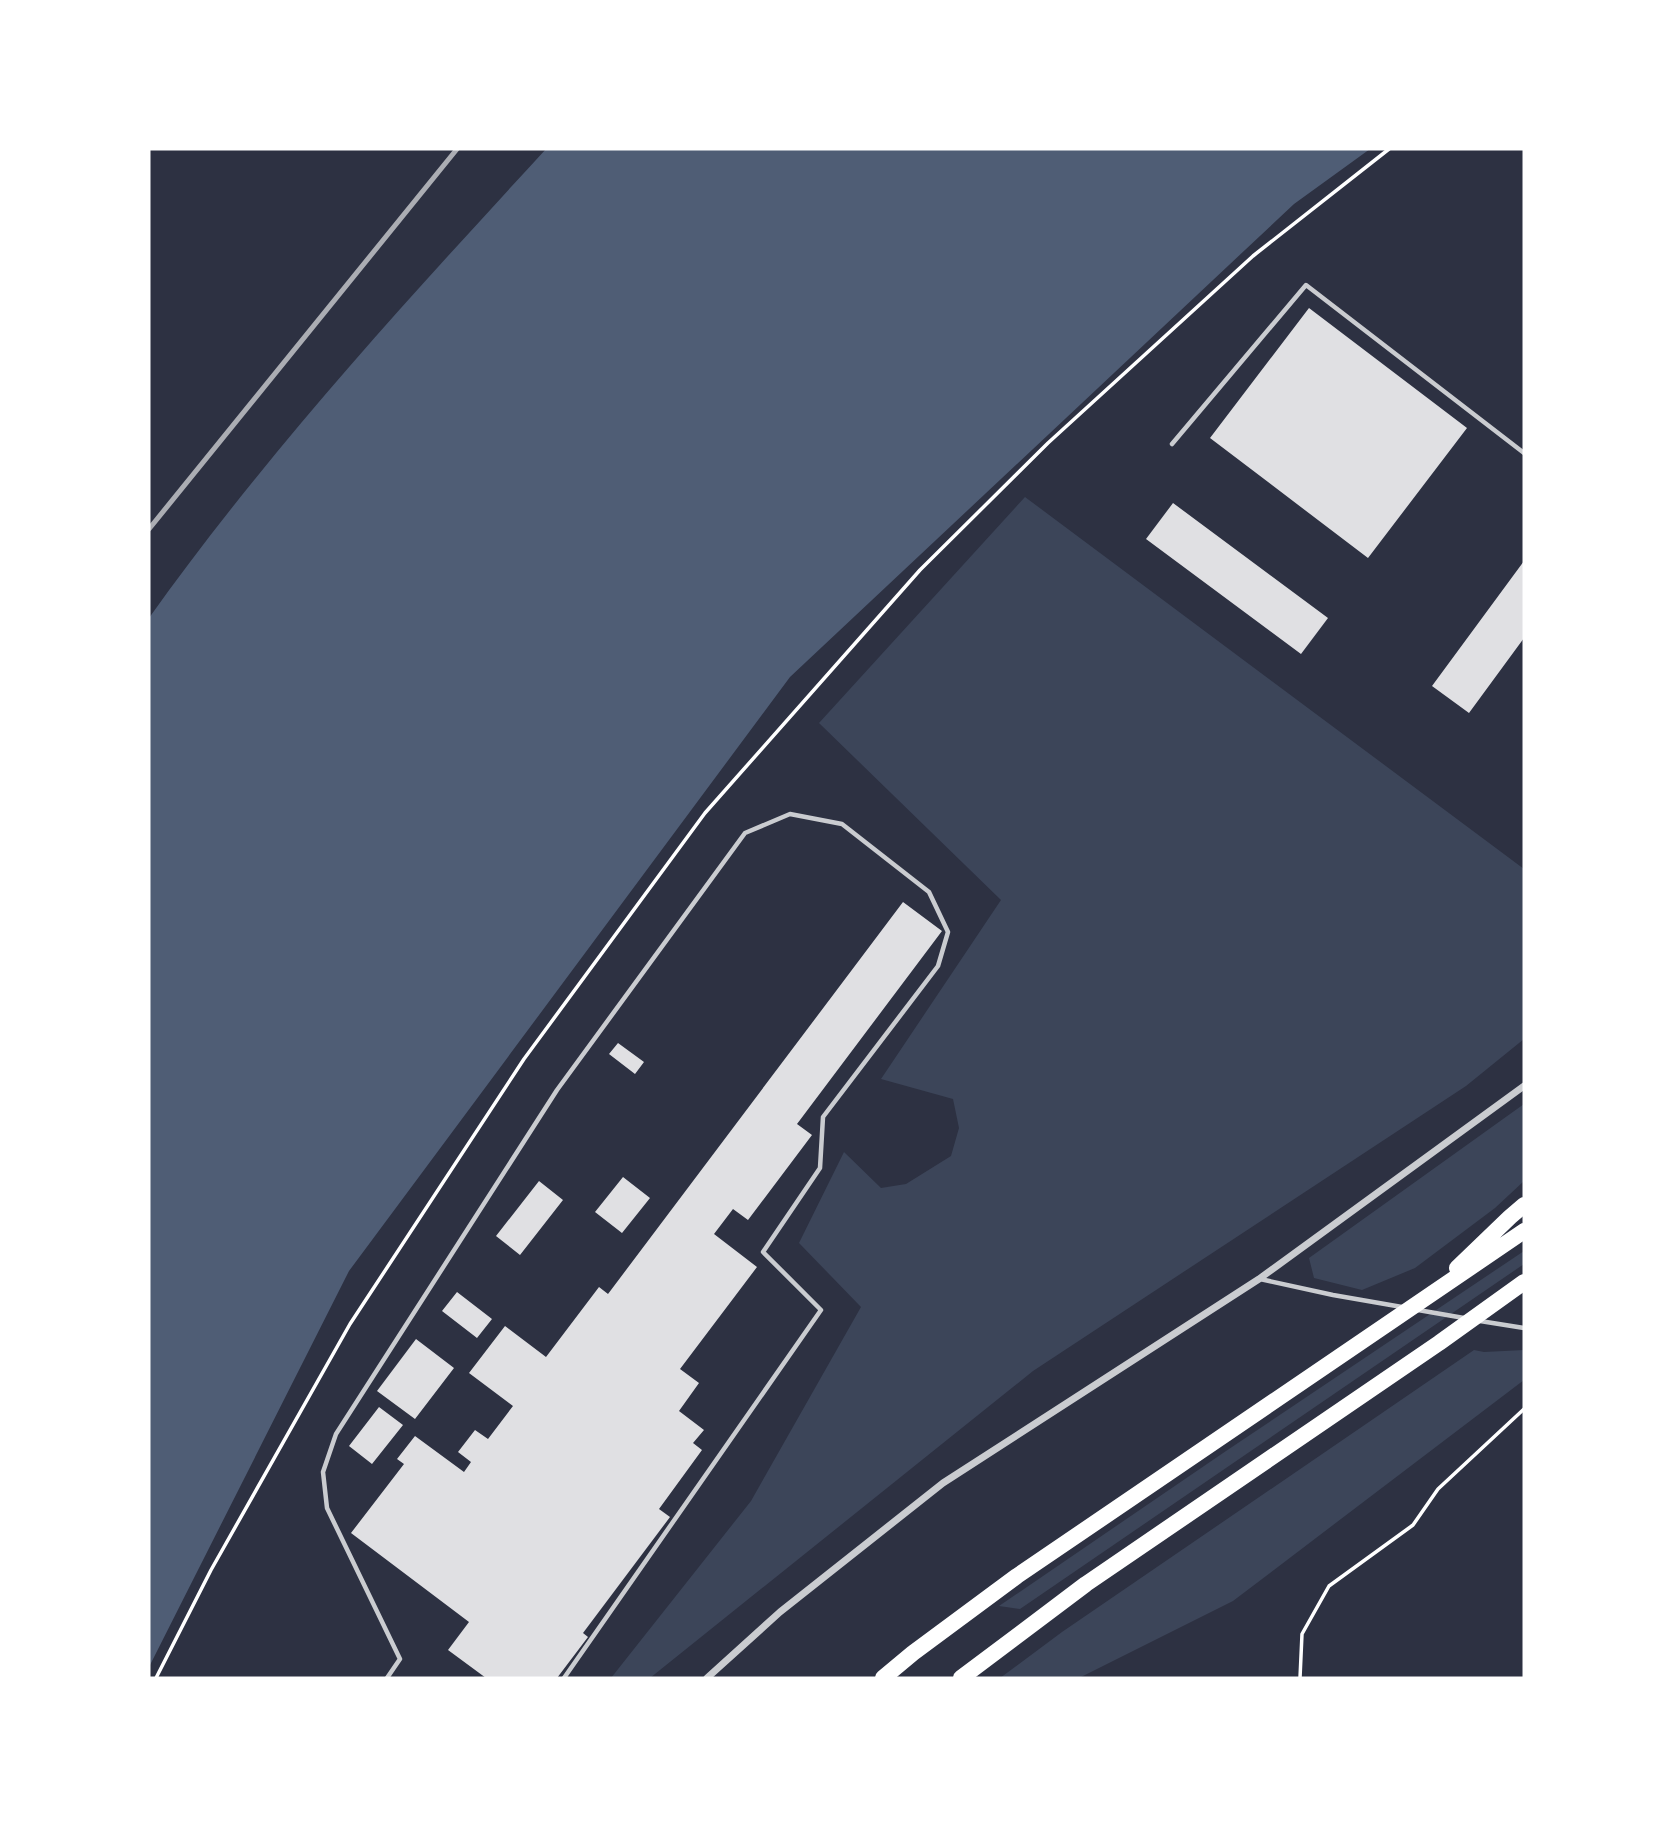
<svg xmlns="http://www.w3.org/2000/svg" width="1673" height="1827" viewBox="0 0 1673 1827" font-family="'Playfair Display',serif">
  <rect width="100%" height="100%" fill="#2d3142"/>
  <path fill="#3c4559" d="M1025,497L1524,869V1039L1466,1086L1033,1371L650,1678H611L751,1501L861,1307L799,1243L844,1152L881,1188L906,1184L951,1156L959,1128L953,1099L881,1079L1001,900L819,723Z
    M1524,1104V1181L1495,1208L1415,1268L1362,1290L1314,1278L1309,1258Z
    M1524,1251V1264L1020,1609L999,1606L1226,1451Z
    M1474,1350L1484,1352L1524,1350V1380L1233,1601L1079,1678H1000L1062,1632Z"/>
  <path fill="#4f5d75" d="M546,149H1370L1294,204L790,677L349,1271L149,1667V618C268,451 407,300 546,149Z"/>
  <path fill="#e0e0e3" d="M1309,308L1467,428L1368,558L1210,438Z
    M1173,503L1328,618L1301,654L1146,539Z
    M1524,561V638L1469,713L1432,686Z
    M903,902L942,931L797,1124L812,1135L748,1220L733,1209L714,1234L757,1267L680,1369L699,1383L679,1411L704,1430L693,1443L702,1450L659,1509L670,1517L583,1633L588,1637L557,1678H486L448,1650L469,1622L351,1533L404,1464L397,1459L415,1436L464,1472L471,1462L458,1452L475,1430L488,1439L513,1406L469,1373L505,1326L546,1357L599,1287L608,1294Z
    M618,1043L644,1062L635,1074L609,1054Z
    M623,1177L650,1198L622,1233L595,1212Z
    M539,1181L563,1200L520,1255L496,1236Z
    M457,1292L492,1319L477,1338L442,1311Z
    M416,1339L454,1368L415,1419L377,1391Z
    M379,1407L403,1425L372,1464L349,1446Z"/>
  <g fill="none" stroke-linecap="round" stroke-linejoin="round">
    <path stroke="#fff" stroke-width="3.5" d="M156,1678L211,1570L350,1324L524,1059L705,813L920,570L1048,443L1253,256L1389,149
      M1300,1678L1302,1634L1329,1586L1413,1525L1438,1489L1524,1409"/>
    <path stroke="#caccd0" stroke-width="4.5" d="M1172,444L1306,285L1524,453
      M1260,1279L1333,1295L1402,1307
      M1418,1310L1464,1318
      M1480,1321L1524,1328
      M387,1678L400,1659L327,1508L323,1472L336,1434L557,1090L745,833L790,814L842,824L929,892L948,932L938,966L823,1117L820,1168L763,1252L821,1310L564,1678"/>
    <path stroke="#caccd0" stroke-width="7" d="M707,1678L780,1612L943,1483L1259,1279L1524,1086"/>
    <path stroke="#fff" stroke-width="16" d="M1457,1268L1510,1217L1524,1205
      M883,1678L913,1653L1017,1576L1524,1231
      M961,1678L1086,1584L1439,1343L1524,1282"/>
    <path stroke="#abadb3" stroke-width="5" d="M149,529L457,149"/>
  </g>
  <rect width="1673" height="1827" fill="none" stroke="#ffffff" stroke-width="301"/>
</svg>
